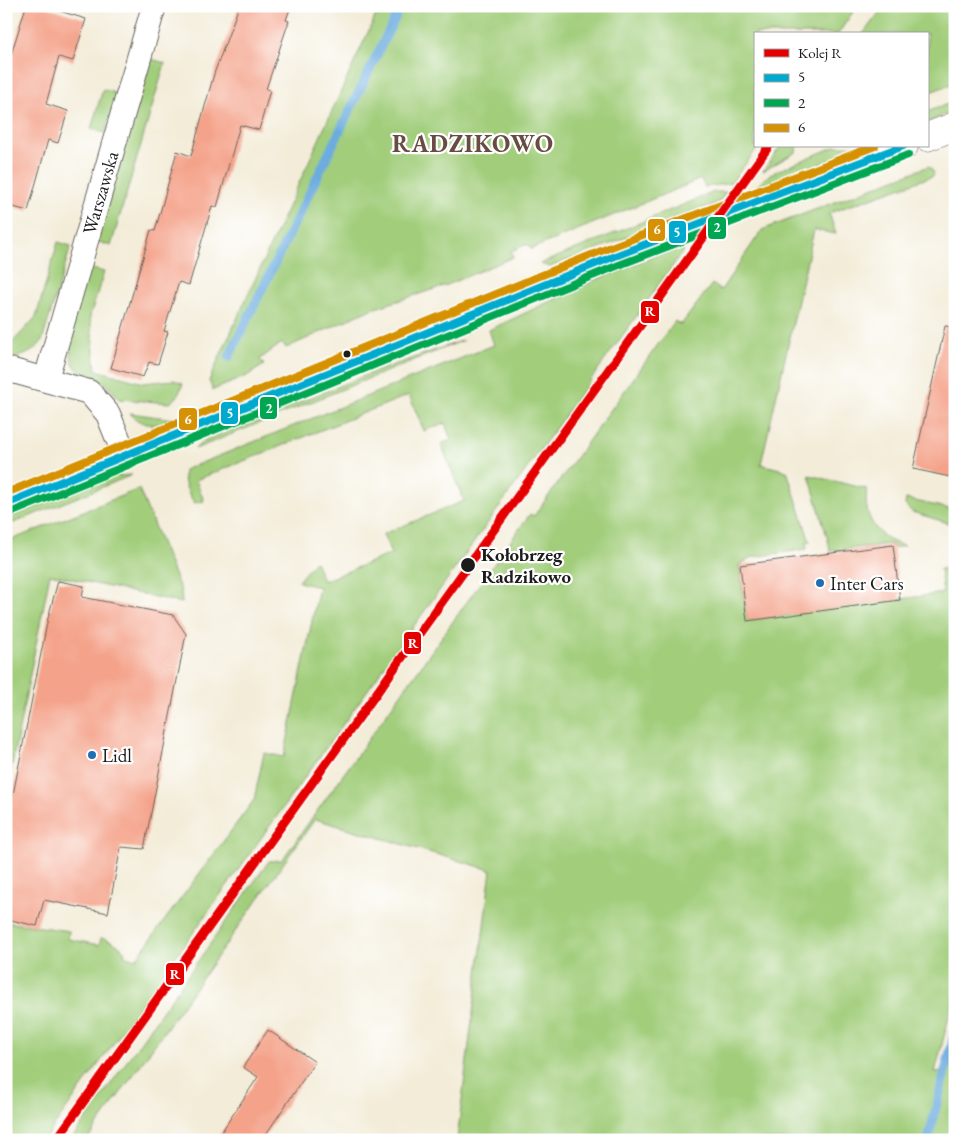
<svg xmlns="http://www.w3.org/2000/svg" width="961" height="1146" viewBox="0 0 961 1146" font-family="'EB Garamond',serif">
  <rect width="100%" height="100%" fill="#fff"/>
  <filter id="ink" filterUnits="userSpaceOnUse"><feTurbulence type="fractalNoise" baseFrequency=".02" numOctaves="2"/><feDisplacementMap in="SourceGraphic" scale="10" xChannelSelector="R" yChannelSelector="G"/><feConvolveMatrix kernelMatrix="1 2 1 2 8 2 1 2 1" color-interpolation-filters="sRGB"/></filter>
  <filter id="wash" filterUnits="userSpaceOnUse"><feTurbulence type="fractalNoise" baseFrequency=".0096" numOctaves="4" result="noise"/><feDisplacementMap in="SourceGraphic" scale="20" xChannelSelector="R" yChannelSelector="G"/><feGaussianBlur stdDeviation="1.12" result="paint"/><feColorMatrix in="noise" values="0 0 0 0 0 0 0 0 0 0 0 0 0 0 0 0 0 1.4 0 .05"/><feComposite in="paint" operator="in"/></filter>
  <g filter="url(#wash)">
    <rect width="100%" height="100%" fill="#f3ecd8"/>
    <path fill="#a2ce7b" stroke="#5f754c" d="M380,6H857L838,34H755V146H759L731,183L705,187L701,179L531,249L528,244L511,251L513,257L444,286L369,310L286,348L282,343L260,359L264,365L245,377L213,390L209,381L220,356Z
      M884,6H955V83L927,93V34H863Z
      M151,59L165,63L111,246L96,241Z
      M103,89L117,94L105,133L91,129Z
      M955,101V111L927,122V112Z
      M781,146H797L796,152L763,171Z
      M836,146H868L754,189L770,174Z
      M929,166L934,173L933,176L829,213L836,234L814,230L761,464L787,471L810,542L806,543L807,549L753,557L739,565L747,621L943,593L940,569L955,567V993L935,1072L949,1071L955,1050V1140H457L491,870L315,819L87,1140H71L269,861L282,860L530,514L534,516L675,321L681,325L712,284L721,290L762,230Z
      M714,192H726L719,202L550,267L540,264Z
      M58,242L71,246L42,341C34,353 20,358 6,359V342L12,343L36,317Z
      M689,243L44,1140H6V922L69,931L68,939L99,945L101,938C111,940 118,944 125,952L124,955L136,959L254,800L264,753L284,757L319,587L299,582V580L315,561L323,581L391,554L383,534L464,501L441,444L451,440L445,423L424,431L409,395L196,480L204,501L195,503C188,495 182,480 184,470L494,345L489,330L602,277Z
      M88,268L104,272L90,316L96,370L143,383L174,380L183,384L177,397L170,403L119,399C113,391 106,382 97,378C92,375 84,375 79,371C57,353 82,291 88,268Z
      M464,340L195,449L203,441L374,372Z
      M130,413L180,420C162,426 142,429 130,413Z
      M132,475L6,526V519L113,476Z
      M809,475L867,489C862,518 878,538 904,546L894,548L893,545L889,544L830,551L828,540Z
      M139,489L181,591L182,603L50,574L6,794V542Z
      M906,499L955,510V525L912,512L905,505Z"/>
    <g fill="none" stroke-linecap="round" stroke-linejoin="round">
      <path stroke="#6cacdf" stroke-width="9" d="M229,357L396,16
        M928,1140L955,1031"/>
    </g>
    <g id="blocks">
      <path fill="#f4a38a" d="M26,6H43L86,19L73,61L59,57L46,104L68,111L58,143L48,140L28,211L6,205V71Z
        M239,6H291L286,20L289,21L266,89L270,90L259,130L240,125L217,207L212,206L189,285L179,282L164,331L168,332L158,364L149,362L143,377L111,368L151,230L155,231L177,151L191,156L214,74Z
        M945,326L955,327V478L913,469Z
        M893,545L900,600L747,621L740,565Z
        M58,581L84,586L82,597L173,615L186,634L144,849L121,847L108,913L44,900L37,926L6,919V830L48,618Z
        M268,1030L315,1062L262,1140H216L258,1077L243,1067Z"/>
    </g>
  </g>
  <g filter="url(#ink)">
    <use href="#blocks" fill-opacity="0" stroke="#67655e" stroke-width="1"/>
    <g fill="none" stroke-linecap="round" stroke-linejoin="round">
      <g stroke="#67655e" stroke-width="26">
        <g id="street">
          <path d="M6,369L89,392L108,414L125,456"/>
          <path id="s1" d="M46,379L154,6"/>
        </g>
      </g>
      <g stroke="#67655e" stroke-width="29">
        <path id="secondary" d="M927,137L955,126
          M6,504L615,256L904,146"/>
      </g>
      <use href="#street" stroke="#fff" stroke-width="24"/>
      <use href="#secondary" stroke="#fff" stroke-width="28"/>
      <g stroke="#fff" stroke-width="11">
        <path id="bus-1" d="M6,504L615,256L903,146"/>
      </g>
      <g stroke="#fff" stroke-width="11">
        <path id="bus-2" d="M10,513L619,265L908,155"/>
      </g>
      <g stroke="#fff" stroke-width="11">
        <path id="bus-3" d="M6,493L611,247L875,146"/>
      </g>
      <use href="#bus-1" stroke="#00a9ce" stroke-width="8"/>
      <use href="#bus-2" stroke="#00a651" stroke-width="8"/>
      <use href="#bus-3" stroke="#d69104" stroke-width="8"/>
      <g stroke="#fff" stroke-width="12">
        <path id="rail-1" d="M56,1140L769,146"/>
      </g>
      <use href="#rail-1" stroke="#e50000" stroke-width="9"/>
    </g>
  </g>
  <g fill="#1c1c1c" stroke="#fff" stroke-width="2">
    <circle cx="347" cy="354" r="4.5"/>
    <circle cx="468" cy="565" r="8"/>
  </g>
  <g fill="#1f6fb2" stroke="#fff" stroke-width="2">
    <circle cx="820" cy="583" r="5"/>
    <circle cx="92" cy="755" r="5"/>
  </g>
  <g text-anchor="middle" stroke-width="4.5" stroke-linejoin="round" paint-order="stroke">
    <g font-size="19" fill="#1c1c1c" stroke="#fff">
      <text dy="7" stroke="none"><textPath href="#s1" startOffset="194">Warszawska</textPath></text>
    </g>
    <g font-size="19" font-weight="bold" fill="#1c1c1c" stroke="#fff" text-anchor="start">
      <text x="481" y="561">Kołobrzeg<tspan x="481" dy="22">Radzikowo</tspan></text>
    </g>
    <g font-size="19" fill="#1c1c1c" stroke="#fff" text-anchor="start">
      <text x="830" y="590">Inter Cars</text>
      <text x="102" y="762">Lidl</text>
    </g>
    <g font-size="24" font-weight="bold" letter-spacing="1" fill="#684b42" stroke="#fff">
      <text x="473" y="152">RADZIKOWO</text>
    </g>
  </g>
  <g stroke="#fff" stroke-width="2">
    <rect x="707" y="216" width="20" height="24" rx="5" fill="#00a651"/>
    <rect x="647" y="218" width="19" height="24" rx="5" fill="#d69104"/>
    <rect x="668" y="220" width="19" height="24" rx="5" fill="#00a9ce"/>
    <rect x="640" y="300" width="20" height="24" rx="5" fill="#e50000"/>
    <rect x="259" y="396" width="19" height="24" rx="5" fill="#00a651"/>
    <rect x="220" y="401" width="19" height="24" rx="5" fill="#00a9ce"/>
    <rect x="178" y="407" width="20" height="24" rx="5" fill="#d69104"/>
    <rect x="403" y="631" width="19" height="24" rx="5" fill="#e50000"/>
    <rect x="165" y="962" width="20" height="24" rx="5" fill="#e50000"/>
  </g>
  <g font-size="14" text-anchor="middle" font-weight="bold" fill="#fff">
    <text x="717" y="232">2</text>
    <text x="657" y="234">6</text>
    <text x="677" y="237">5</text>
    <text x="650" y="316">R</text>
    <text x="269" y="413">2</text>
    <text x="230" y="418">5</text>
    <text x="188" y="424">6</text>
    <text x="413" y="648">R</text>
    <text x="175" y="979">R</text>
  </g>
  <rect width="961" height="1146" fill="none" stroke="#fff" stroke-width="25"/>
  <rect x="754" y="32" width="175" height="115" fill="#ffffff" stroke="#a4a4a4"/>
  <rect x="764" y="49" width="25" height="8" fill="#e50000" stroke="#a4a4a4"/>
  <text x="798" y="58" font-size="15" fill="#1c1c1c">Kolej R</text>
  <rect x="764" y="74" width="25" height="8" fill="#00a9ce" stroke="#a4a4a4"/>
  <text x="798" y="82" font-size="15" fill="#1c1c1c">5</text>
  <rect x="764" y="99" width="25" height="8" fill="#00a651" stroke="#a4a4a4"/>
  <text x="798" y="108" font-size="15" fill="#1c1c1c">2</text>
  <rect x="764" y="124" width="25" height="8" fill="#d69104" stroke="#a4a4a4"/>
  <text x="798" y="132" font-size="15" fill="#1c1c1c">6</text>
</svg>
